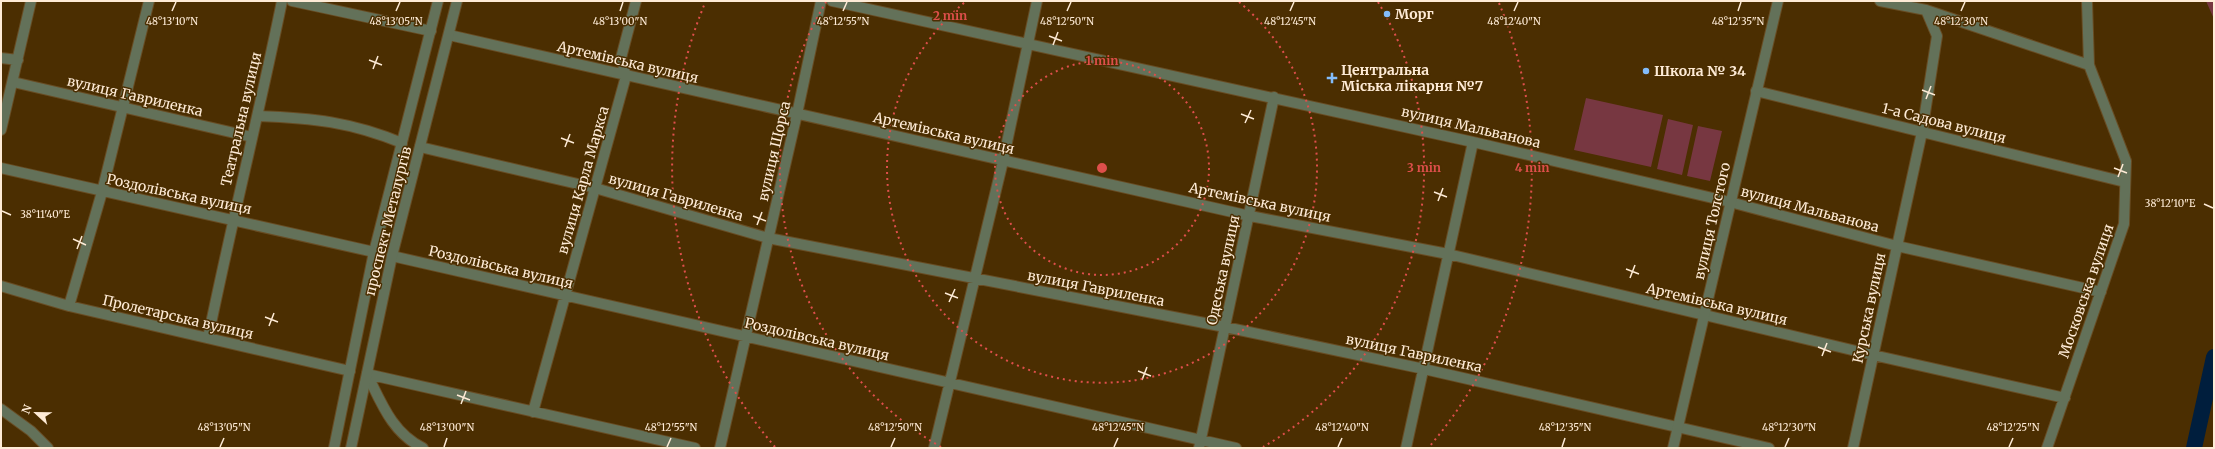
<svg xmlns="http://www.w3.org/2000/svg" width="2215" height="449" viewBox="0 0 2215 449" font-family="Merriweather,serif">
  <rect width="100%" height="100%" fill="#4b2e01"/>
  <path fill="#773741" d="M2206,1H2214V19Z
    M1586,98L1663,115L1651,167L1574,150Z
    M1668,119L1693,125L1682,175L1657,169Z
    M1698,126L1722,131L1710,181L1687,176Z"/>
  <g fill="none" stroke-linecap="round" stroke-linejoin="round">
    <path stroke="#001e3d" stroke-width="16" d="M2194,448L2214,357"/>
    <g stroke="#684c23" stroke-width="12">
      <path id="minor" d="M292,1L431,31
        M832,1L1473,142L1730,202L1897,246L2101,292
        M1880,1L1926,10L2089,65
        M449,35L1250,216L1448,254L1873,355L2065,398
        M1,58L18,60
        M13,82L252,137
        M1756,91L2125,182
        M258,116C313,118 351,122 402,143
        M1,130L31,1
        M420,147L595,188L768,238L1225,327L1424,369L1769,448
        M1,168L374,252
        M392,256L1236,448
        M1,286L69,306L350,371
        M69,306L102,192L149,1
        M208,338C231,225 259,114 282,1
        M1,409L31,431L48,448
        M533,412L626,76L621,58L636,1
        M423,448C392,433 381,402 367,374L695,448
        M720,448L797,114L821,1
        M934,448L1003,161L1037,1
        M1199,448L1274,97
        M1406,448L1473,142
        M1853,448L1922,132L1937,36L1926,10
        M2047,448L2124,224L2126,161L2089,65L2087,1"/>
    </g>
    <g stroke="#684c23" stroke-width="12">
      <path id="tertiary" d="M334,448L374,252L438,1
        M351,448L392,256L457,1
        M1673,448L1778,1"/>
    </g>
    <use href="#minor" stroke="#637159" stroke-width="10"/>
    <use href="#tertiary" stroke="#637159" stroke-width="10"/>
  </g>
  <path fill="none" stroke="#feebd6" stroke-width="1.5" d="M172,11L176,2M396,11L400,2M620,11L623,2M843,11L847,2M1067,11L1071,2M1290,11L1294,2M1514,11L1518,2M1738,11L1741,2M1961,11L1965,2M1049,36L1062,41M1053,45L1058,32M369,60L382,65M373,69L378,56M1922,90L1935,95M1926,99L1931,86M1241,114L1254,119M1245,123L1251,110M561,138L574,143M565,147L570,134M2114,168L2127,173M2118,177L2123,164M1434,192L1447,197M1438,201L1443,188M2204,204L2213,208M2,211L11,215M753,216L766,221M757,225L762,212M73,239L86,245M77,249L82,236M1626,269L1639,274M1630,278L1635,265M945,293L958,298M949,302L955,289M265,317L278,322M269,326L274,313M1818,347L1831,352M1822,356L1827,343M1138,371L1151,376M1142,380L1147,367M457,395L470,400M461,404L466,391M220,447L224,438M444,447L447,438M667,447L671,438M891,447L895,438M1114,447L1118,438M1338,447L1342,438M1562,447L1565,438M1785,447L1789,438M2009,447L2013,438"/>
  <g fill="none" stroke="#de4f4b" stroke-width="2" stroke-dasharray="2 4">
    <circle cx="1102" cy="168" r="107"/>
    <path d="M1239 2A215 215 0 1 1 965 2"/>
    <path d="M941 447A322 322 0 0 1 826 2M1378 2A322 322 0 0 1 1263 447"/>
    <path d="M775 447A430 430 0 0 1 705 3M1499 3A430 430 0 0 1 1429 447"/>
  </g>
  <g fill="#83bcfb" stroke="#4b2e01" stroke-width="1.5">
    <circle cx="1387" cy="14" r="4"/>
    <circle cx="1646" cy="71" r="4"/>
    <path d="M1330 72h4v4h4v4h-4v4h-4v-4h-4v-4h4z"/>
  </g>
  <g text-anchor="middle" stroke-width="3" stroke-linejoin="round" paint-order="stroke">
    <g font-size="14" font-weight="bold" fill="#feebd6" stroke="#4b2e01" text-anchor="start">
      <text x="1395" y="19">Морг</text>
      <text x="1341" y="75">Центральна<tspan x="1341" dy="16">Міська лікарня №7</tspan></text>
      <text x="1654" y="76">Школа № 34</text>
    </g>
    <g font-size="14" fill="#feebd6" stroke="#4b2e01">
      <text transform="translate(628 62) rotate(13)" y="5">Артемівська вулиця</text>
      <text transform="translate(135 96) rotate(13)" y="5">вулиця Гавриленка</text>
      <text transform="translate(241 119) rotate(-77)" y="5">Театральна вулиця</text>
      <text transform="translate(1944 123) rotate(14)" y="5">1-а Садова вулиця</text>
      <text transform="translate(1471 127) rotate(13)" y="5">вулиця Мальванова</text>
      <text transform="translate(944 133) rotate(13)" y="5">Артемівська вулиця</text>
      <text transform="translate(774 151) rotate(-77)" y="5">вулиця Щорса</text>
      <text transform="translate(583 180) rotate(-74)" y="5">вулиця Карла Маркса</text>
      <text transform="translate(179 194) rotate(12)" y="5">Роздолівська вулиця</text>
      <text transform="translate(676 197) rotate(16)" y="5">вулиця Гавриленка</text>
      <text transform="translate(1260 202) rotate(12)" y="5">Артемівська вулиця</text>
      <text transform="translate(1810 209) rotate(15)" y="5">вулиця Мальванова</text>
      <text transform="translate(388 221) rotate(-76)" y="5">проспект Металургів</text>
      <text transform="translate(1712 221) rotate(-77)" y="5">вулиця Толстого</text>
      <text transform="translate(501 267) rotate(13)" y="5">Роздолівська вулиця</text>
      <text transform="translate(1223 270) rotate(-78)" y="5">Одеська вулиця</text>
      <text transform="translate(1096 288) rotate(11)" y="5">вулиця Гавриленка</text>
      <text transform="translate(2086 291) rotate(-71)" y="5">Московська вулиця</text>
      <text transform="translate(1717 304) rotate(13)" y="5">Артемівська вулиця</text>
      <text transform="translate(1869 308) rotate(-78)" y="5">Курська вулиця</text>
      <text transform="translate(178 317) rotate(13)" y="5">Пролетарська вулиця</text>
      <text transform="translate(817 339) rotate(13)" y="5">Роздолівська вулиця</text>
      <text transform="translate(1414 353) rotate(12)" y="5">вулиця Гавриленка</text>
    </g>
  </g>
  <g font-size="10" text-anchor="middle" fill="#feebd6" stroke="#4b2e01" stroke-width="3" stroke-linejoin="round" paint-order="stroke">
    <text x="1067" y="25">48°12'50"N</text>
    <text x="1290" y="25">48°12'45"N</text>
    <text x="1961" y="25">48°12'30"N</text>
    <text x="172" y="25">48°13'10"N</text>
    <text x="396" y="25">48°13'05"N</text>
    <text x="620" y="25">48°13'00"N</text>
    <text x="843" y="25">48°12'55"N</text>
    <text x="1514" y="25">48°12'40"N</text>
    <text x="1738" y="25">48°12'35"N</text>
    <text x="2170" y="207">38°12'10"E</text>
    <text x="45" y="218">38°11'40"E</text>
    <text x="224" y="431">48°13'05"N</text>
    <text x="447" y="431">48°13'00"N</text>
    <text x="671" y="431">48°12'55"N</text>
    <text x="895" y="431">48°12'50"N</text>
    <text x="1118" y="431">48°12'45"N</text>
    <text x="1342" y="431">48°12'40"N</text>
    <text x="1565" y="431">48°12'35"N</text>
    <text x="1789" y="431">48°12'30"N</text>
    <text x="2013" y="431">48°12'25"N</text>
  </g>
  <circle cx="1102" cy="168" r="6" fill="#de4f4b" stroke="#4b2e01" stroke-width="2"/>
  <g font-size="12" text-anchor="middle" font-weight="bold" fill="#de4f4b" stroke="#4b2e01" stroke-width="3" stroke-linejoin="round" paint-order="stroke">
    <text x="950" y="20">2 min</text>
    <text x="1102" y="65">1 min</text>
    <text x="1424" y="172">3 min</text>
    <text x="1532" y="172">4 min</text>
  </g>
  <rect width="2215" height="449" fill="none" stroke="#feebd6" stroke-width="4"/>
  <g transform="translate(36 413) rotate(292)" stroke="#4b2e01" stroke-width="3" paint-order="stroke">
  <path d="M0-3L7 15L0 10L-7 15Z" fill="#feebd6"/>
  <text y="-6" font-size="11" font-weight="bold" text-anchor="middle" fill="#feebd6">N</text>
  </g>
</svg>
